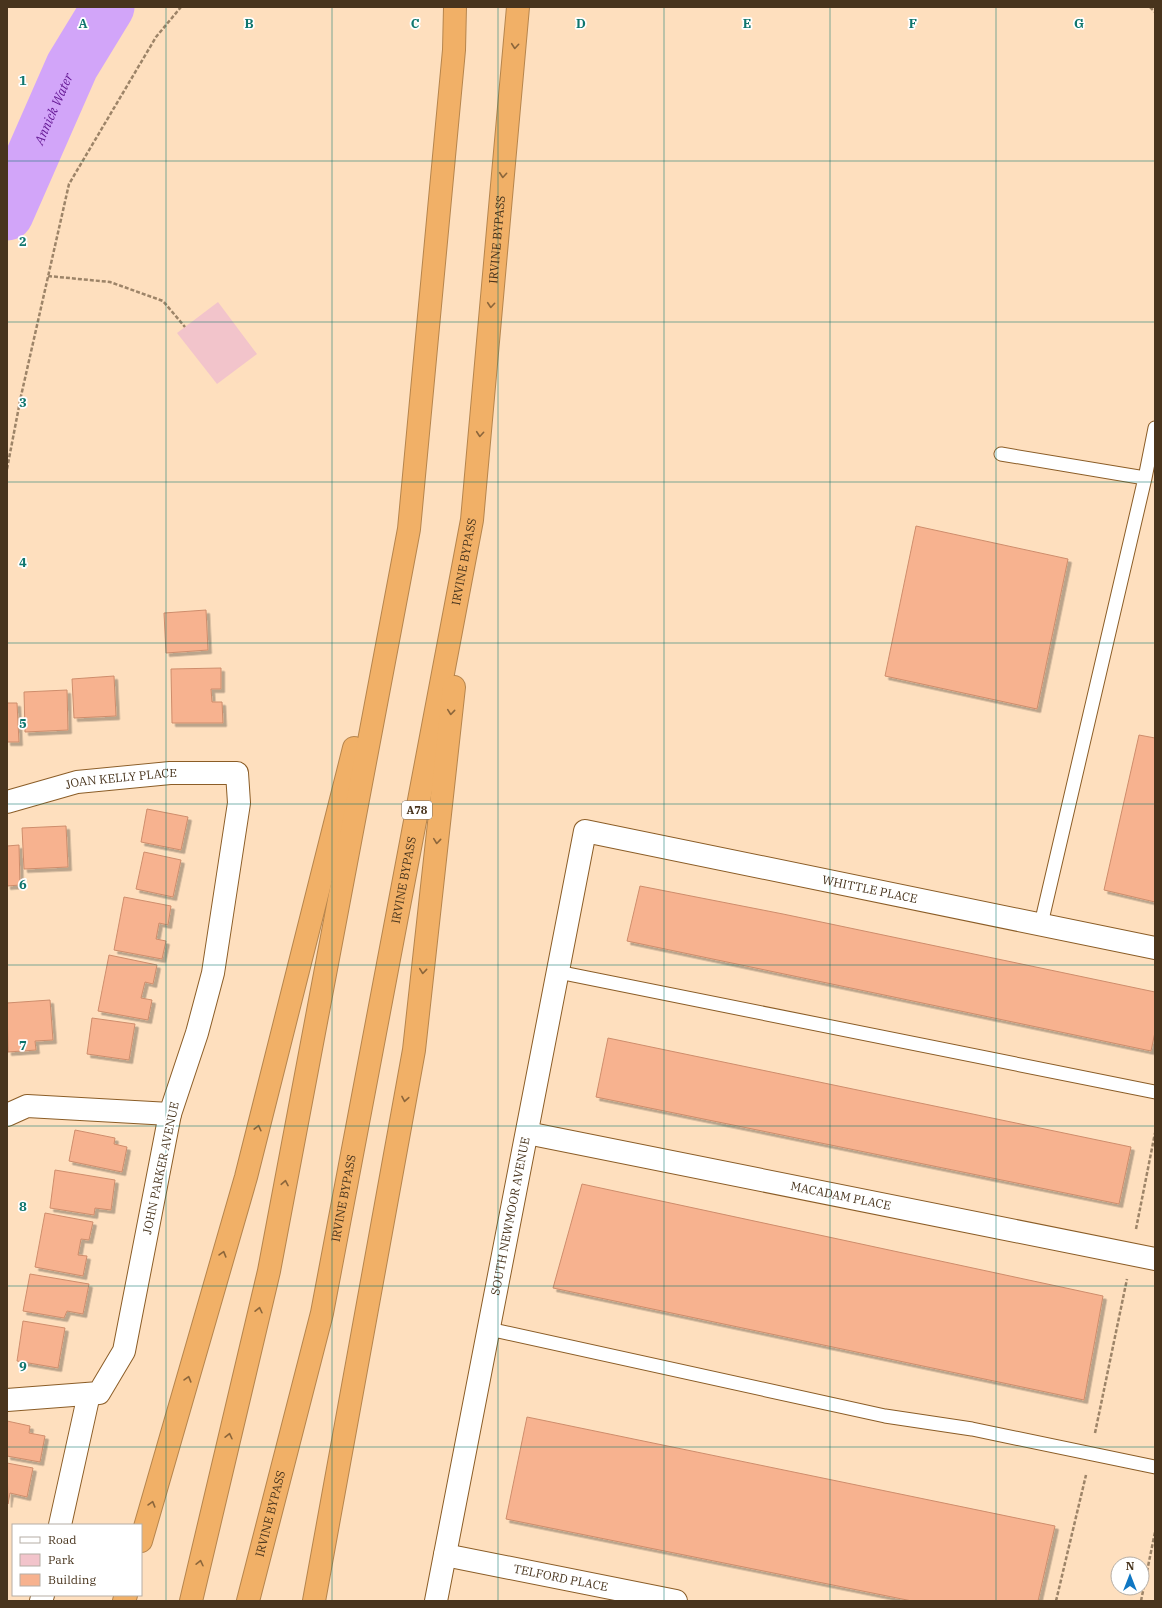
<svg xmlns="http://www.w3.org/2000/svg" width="1162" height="1608" viewBox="0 0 1162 1608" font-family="'IBM Plex Serif',serif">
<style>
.green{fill:#f2c4cb}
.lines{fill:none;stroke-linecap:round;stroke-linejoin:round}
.river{stroke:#d2a5f9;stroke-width:53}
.building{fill:#f7b28f;stroke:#ce8d6c;filter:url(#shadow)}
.lane-casing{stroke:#8b5d27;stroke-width:15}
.street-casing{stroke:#8b5d27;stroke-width:24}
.highway-casing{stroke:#b6854d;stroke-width:24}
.path{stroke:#9d8468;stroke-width:2.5;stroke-dasharray:4 2;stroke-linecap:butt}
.lane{stroke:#fff;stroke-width:13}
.street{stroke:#fff;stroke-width:22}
.highway{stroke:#f1b067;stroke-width:22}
.oneway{stroke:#8c663b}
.grid{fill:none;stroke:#0f766e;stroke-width:1;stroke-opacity:0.55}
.labels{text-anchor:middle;stroke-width:3.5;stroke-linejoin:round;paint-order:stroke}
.shield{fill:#fff;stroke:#7f7161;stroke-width:1}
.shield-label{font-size:11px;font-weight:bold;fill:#48341d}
.street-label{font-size:12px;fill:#48341d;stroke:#fff}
.water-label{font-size:13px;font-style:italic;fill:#671b96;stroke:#fff}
.grid-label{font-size:13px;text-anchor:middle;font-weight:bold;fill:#0f766e;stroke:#fff;stroke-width:3.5;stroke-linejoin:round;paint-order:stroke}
</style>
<defs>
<filter id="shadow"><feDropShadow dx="3.5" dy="3.5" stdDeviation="0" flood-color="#0004"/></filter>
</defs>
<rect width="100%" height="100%" fill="#fedfbe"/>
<path class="green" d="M218 302 257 354 217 384 177 333Z"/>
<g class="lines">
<path class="river" id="s1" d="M7 214 72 66 108 7"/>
</g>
<path class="building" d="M916 526 1068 559 1037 709 885 676Z
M206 610 208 650 166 653 164 613Z
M221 668V689H211L212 702H222L223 723H172L171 669Z
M114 676 116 716 74 718 72 679Z
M67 690 68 730 25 732 24 692Z
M7 703H17L19 742H7Z
M1139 735 1155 738V902L1104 890Z
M147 809 188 817 181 850 141 842Z
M66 826 68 867 24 869 22 828Z
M19 845 20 885 7 886V846Z
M144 852 181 860 173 897 136 889Z
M640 886 783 914 1155 992V1032L1151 1051 627 941Z
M124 897 171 906 168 925 159 923 156 939 166 941 162 959 114 950Z
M109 955 157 965 153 984 145 982 141 998 152 1000 148 1020 98 1011Z
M50 1000 53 1040 35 1041 36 1050 8 1052 7 1003Z
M92 1018 135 1024 129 1060 87 1054Z
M608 1038 1131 1147 1119 1204 596 1097Z
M75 1130 115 1138 114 1144 127 1147 122 1172 69 1161Z
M55 1170 115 1180 111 1210 95 1208 94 1215 50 1208Z
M582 1184 1103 1296 1084 1400 553 1288Z
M45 1213 93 1222 89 1240 81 1239 78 1255 87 1256 83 1276 35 1267Z
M30 1274 89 1284 83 1314 67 1311 64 1318 23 1311Z
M23 1321 65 1328 58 1368 17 1361Z
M527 1417 1055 1526 1038 1601H912L506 1519Z
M7 1421 30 1426 29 1433 45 1436 40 1462 7 1456Z
M7 1463 33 1468 27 1497 10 1493 8 1504Z"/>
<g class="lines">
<g class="lane-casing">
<path id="lane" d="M1001 454 1145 478 1041 924
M1145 478 1155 428
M558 972 1155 1092
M489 1329 885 1416 972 1429 1155 1467"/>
</g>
<g class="street-casing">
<g id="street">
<path id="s2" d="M7 802 77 782 170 773H237L239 803 213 973 197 1033 170 1114 124 1351 99 1393 7 1400"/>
<path d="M7 1115 27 1106 170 1114"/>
<path id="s3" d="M527 1133 1155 1259"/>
<path d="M60 1525 89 1394"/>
<path id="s4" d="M445 1555 676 1601"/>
<path d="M41 1601 43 1595"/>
<path id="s5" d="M436 1601 585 831 1155 948"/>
</g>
</g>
<g class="highway-casing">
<g id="highway">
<path d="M141 1541 246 1177 354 748"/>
<path d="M124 1601 126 1595"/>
<path d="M191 1601 269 1271 409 529 454 50 455 7"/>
<path id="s6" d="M248 1601 322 1313 472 520 518 7"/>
<path d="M314 1601 414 1050 454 687"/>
</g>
</g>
<path class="path" d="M1150 7 1155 12
M48 276 110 282 163 301 185 327
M7 469 21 396 69 184 156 37 181 7
M1136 1229 1155 1133
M1095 1433 1127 1279
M1056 1601 1086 1475
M1141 1601 1155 1532"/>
<use href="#lane" class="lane"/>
<use href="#street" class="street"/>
<use href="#highway" class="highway"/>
</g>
<defs><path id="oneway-chevron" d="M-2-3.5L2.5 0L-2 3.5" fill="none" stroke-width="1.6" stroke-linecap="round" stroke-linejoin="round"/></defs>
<g class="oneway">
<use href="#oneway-chevron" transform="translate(515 46) rotate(95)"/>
<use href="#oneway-chevron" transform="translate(503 175) rotate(95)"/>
<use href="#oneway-chevron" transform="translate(491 305) rotate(95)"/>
<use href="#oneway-chevron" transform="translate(480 434) rotate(95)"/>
<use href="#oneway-chevron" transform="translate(451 712) rotate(96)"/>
<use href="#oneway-chevron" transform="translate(437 841) rotate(96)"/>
<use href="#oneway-chevron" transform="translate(423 971) rotate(96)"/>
<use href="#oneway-chevron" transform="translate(405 1099) rotate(100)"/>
<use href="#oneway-chevron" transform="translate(258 1128) rotate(-76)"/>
<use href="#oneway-chevron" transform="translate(285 1183) rotate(-79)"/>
<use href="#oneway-chevron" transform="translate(223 1254) rotate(-74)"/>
<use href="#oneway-chevron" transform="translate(259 1310) rotate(-77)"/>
<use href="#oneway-chevron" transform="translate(188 1379) rotate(-74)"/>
<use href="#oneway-chevron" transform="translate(229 1436) rotate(-77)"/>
<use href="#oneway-chevron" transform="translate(152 1504) rotate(-74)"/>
<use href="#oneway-chevron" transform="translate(200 1563) rotate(-77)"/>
</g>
<path class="grid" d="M166 7V1601M332 7V1601M498 7V1601M664 7V1601M830 7V1601M996 7V1601M7 161H1155M7 322H1155M7 482H1155M7 643H1155M7 804H1155M7 965H1155M7 1126H1155M7 1286H1155M7 1447H1155"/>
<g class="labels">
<rect class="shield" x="402" y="801" width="30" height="18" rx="3"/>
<g class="shield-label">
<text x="417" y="814">A78</text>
</g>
<g class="street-label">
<text dy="4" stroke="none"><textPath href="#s6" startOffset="1386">IRVINE BYPASS</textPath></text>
<text dy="4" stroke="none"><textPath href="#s6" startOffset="1062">IRVINE BYPASS</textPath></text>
<text dy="4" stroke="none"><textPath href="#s2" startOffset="117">JOAN KELLY PLACE</textPath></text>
<text dy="4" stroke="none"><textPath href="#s6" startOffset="738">IRVINE BYPASS</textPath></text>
<text dy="4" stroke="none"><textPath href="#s5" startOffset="1075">WHITTLE PLACE</textPath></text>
<text transform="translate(161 1168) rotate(-78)" y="4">JOHN PARKER AVENUE</text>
<text dy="4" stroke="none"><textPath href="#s3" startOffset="320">MACADAM PLACE</textPath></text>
<text dy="4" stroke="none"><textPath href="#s6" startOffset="414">IRVINE BYPASS</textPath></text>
<text dy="4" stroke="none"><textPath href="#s5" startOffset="392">SOUTH NEWMOOR AVENUE</textPath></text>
<text dy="4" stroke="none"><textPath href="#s6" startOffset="90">IRVINE BYPASS</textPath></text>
<text dy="4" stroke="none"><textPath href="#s4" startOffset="118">TELFORD PLACE</textPath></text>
</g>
<g class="water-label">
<text dy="5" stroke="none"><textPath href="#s1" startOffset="115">Annick Water</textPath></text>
</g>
</g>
<g class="grid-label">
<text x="83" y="28">A</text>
<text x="249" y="28">B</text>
<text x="415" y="28">C</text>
<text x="581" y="28">D</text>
<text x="747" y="28">E</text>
<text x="913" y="28">F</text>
<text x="1079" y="28">G</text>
<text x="23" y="85">1</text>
<text x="23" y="246">2</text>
<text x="23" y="407">3</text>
<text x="23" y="567">4</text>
<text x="23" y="728">5</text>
<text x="23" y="889">6</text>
<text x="23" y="1050">7</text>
<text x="23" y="1211">8</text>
<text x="23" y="1371">9</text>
</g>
<rect width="1162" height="1608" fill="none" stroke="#48341d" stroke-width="16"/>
<rect x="12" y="1524" width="130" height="72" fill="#ffffff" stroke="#b6aea5"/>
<rect x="20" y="1537" width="20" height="6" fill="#ffffff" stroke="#b6aea5"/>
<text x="48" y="1544" font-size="12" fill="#48341d">Road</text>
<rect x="20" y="1554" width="20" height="12" fill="#f2c4cb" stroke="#b6aea5"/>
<text x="48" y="1564" font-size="12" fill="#48341d">Park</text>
<rect x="20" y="1574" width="20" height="12" fill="#f7b28f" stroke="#b6aea5"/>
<text x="48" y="1584" font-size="12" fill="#48341d">Building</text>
<g transform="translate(1130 1576)"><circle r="19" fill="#ffffff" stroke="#b6aea5"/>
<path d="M0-3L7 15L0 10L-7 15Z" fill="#1077c3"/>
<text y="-6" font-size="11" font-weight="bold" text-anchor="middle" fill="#48341d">N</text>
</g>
</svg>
